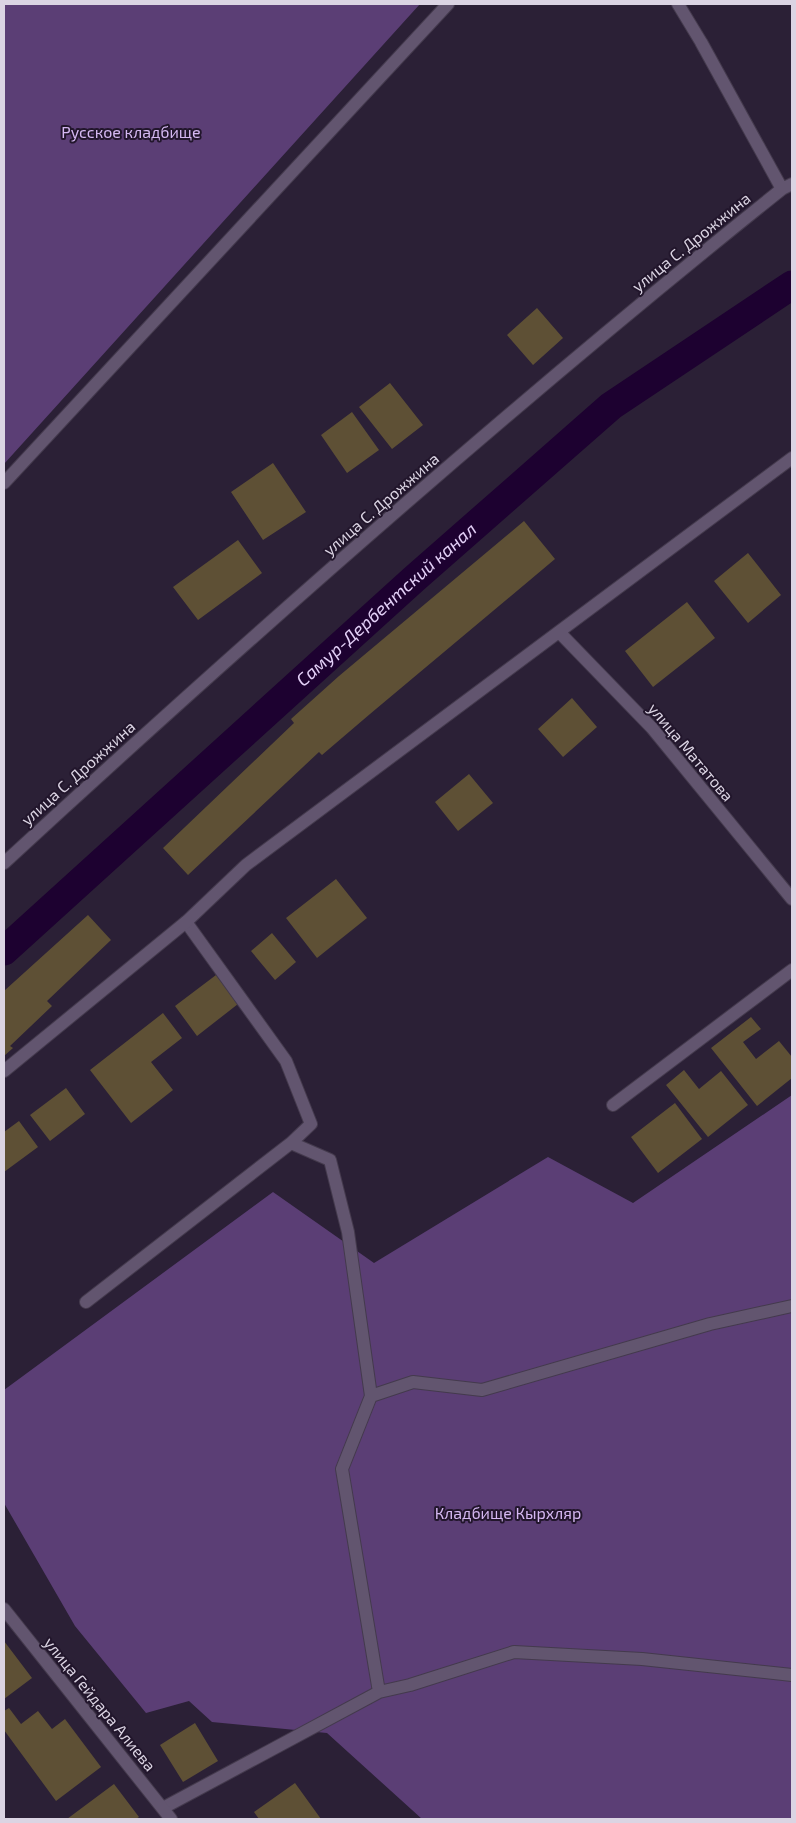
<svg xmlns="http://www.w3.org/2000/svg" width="796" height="1823" viewBox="0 0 796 1823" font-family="'Exo 2',sans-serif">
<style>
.green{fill:#5b3e75}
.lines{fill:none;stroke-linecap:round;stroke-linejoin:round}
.canal{stroke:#1d0130;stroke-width:29}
.building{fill:#5e5035}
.service-casing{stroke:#443a4d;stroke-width:14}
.minor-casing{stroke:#443a4d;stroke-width:14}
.service{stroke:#62556f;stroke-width:12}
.minor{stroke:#62556f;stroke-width:12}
.labels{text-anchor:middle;stroke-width:4;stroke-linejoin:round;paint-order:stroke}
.park-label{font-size:16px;fill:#d5b8f2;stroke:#22162c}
.street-label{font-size:16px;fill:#dbd4e3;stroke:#22162c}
.water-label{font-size:18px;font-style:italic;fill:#e3d0f7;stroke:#22162c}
</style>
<rect width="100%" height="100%" fill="#2b2036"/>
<path class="green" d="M4 4H420L4 464Z
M792 1095V1819H422L327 1733 212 1722 189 1701 146 1713 75 1626 4 1503V1390L273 1192 374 1263 548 1157 633 1203Z"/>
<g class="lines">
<path class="canal" id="s1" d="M4 951 414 579 611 406 792 285"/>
</g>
<path class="building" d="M537 308 563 338 533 365 507 335Z
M390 383 423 425 392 449 359 407Z
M352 412 379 450 347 473 321 435Z
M273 463 306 512 263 540 231 492Z
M524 521 555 559 370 714 322 755 319 752 188 875 163 848 294 723 291 719 339 676Z
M238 540 262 573 198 620 173 587Z
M748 553 781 595 748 623 714 581Z
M687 602 715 638 653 687 625 651Z
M572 698 597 727 563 757 538 729Z
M469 774 493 803 458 831 435 802Z
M336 879 367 918 317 958 286 918Z
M88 915 111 940 47 1001 52 1006 10 1046 13 1048 4 1056V991Z
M272 933 296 962 275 980 251 951Z
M216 975 238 1004 197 1036 175 1006Z
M163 1013 182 1038 151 1062 173 1090 131 1123 90 1070Z
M751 1017 761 1029 743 1042 756 1059 779 1041 792 1057V1078L757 1106 711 1048Z
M684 1070 699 1089 721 1071 748 1105 708 1137 666 1085Z
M66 1088 85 1114 50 1141 30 1115Z
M675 1103 702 1139 658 1173 631 1137Z
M19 1121 38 1147 4 1172V1132Z
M4 1641 32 1678 4 1699Z
M9 1708 21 1724 38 1711 52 1729 65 1719 101 1767 56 1801 4 1730V1711Z
M195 1723 218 1761 183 1782 160 1745Z
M295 1783 321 1819H259L254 1812Z
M114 1784 139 1817 136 1819H67Z"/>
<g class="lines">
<g class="service-casing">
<path id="service" d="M86 1302 291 1143
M371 1396 413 1382 482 1390 710 1324 792 1306
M379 1692 410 1685 514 1652 642 1659 792 1675
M163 1808 379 1692 342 1469 371 1396 348 1232 330 1160 291 1143 311 1124 286 1061 186 922"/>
</g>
<g class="minor-casing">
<path id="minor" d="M678 4 701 42 782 189
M4 483 448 4
M559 632 652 728 792 899
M4 863C256 631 514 403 782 189L792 184
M4 1071 186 922 246 865 792 458
M613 1105 792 970
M4 1609 171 1819"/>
</g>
<use href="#service" class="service"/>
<use href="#minor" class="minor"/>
</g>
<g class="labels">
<g class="park-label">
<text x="131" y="138">Русское кладбище</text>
<text x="508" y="1519">Кладбище Кырхляр</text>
</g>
<g class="street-label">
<text transform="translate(691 242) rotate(-39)" y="6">улица С. Дрожжина</text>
<text transform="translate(381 504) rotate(-41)" y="6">улица С. Дрожжина</text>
<text transform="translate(691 752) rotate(50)" y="6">улица Мататова</text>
<text transform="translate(78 773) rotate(-42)" y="6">улица С. Дрожжина</text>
<text transform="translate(100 1704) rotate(51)" y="6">улица Гейдара Алиева</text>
</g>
<g class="water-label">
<text dy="6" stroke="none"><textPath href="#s1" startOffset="516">Самур-Дербентский канал</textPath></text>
</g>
</g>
<rect width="796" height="1823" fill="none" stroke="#dbd4e3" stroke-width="10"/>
</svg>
